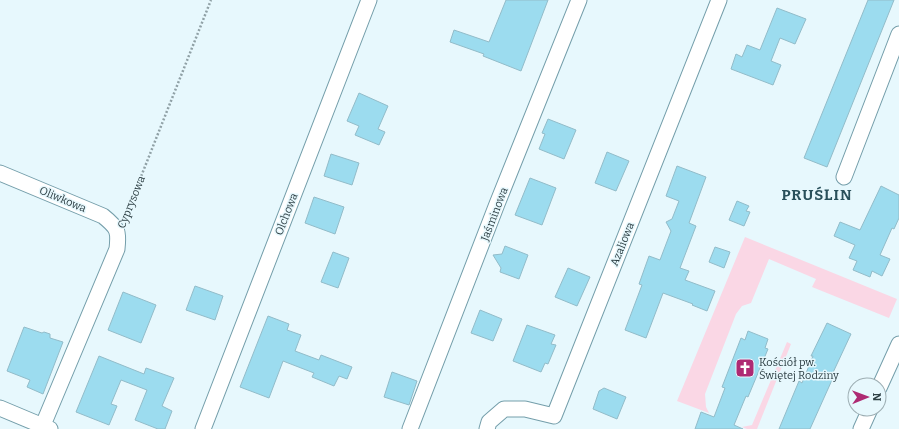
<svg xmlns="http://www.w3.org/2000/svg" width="899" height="429" viewBox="0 0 899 429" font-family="Bitter,serif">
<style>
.green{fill:#fad7e5}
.building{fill:#9cdcef;stroke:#92bcc9}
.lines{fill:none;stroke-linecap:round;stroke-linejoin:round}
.minor-casing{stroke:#749eaa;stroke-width:17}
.path{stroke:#90a1a6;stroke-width:2.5;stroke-dasharray:2 2;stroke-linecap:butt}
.minor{stroke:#fff;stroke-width:15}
.labels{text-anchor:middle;stroke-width:3;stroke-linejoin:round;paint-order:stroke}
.street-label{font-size:11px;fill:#2d3f44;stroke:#e7f8fd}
.poi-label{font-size:11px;fill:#2d3f44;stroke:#e7f8fd;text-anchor:start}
.district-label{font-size:15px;font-weight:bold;letter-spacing:1px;fill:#29505b;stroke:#e7f8fd}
</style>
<rect width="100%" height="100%" fill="#e7f8fd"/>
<path class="green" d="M745 237 897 299 889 318 812 287 816 279 769 259 751 303 742 306 736 314 705 394 706 407 709 413 677 401Z
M787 342 791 344 757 429H747L742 427 752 425Z"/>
<path class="building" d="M506 0H548L521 71 483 56 484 54 450 42 454 30 489 42Z
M868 0H894L827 167 804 158Z
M777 8 806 19 795 44 780 38 771 61 781 65 773 85 731 69 736 54 742 57 747 45 760 50Z
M359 93 388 106 378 129 385 132 379 145 355 135 359 126 347 121Z
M548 119 576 130 564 159 539 149 545 134 542 133Z
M607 152 629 161 616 191 595 183Z
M331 154 359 163 352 185 324 176Z
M677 166 706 177 689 223 696 226 680 268 689 271 685 280 715 291 707 311 692 305 693 304 663 293 646 338 625 330 642 285 639 284 649 256 660 260 671 231 666 222 672 219 679 201 666 196Z
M530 178 556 188 542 225 515 215Z
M881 186 899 195V218L894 229 892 228 880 255 890 259 882 276 872 271 870 277 853 270 857 261 849 258 855 245 834 236 840 222 860 230Z
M314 197 344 207 335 234 305 223Z
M737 201 749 206 746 211 750 212 744 226 729 220Z
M505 246 528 255 519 279 500 272 501 268 493 255 502 254Z
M715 247 730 252 724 268 709 262Z
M333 252 349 258 338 288 321 282Z
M568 268 590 277 577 306 555 297Z
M195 286 223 296 215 320 186 310Z
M123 292 156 305 141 343 108 330Z
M480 310 502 319 493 341 471 333Z
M268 316 289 324 287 330 301 335 295 351 319 360 321 355 352 367 347 379 339 376 334 386 312 377 314 373 283 361 269 398 240 387Z
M827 323 851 334 830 379 832 380 810 429H779L799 381 802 383 813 356H811Z
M527 325 555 335 551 344 556 345 548 364 545 363 541 372 513 361Z
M24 327 42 333 44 332 50 334V338L63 342 43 394 27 387 30 380 7 371Z
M748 331 768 339 765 348 768 349 748 397 746 396 734 425 743 429H695L701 412 714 417 725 388 722 387 741 338 745 340Z
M99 356 144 374 146 368 174 378 162 406 172 411 165 429H158L135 420 147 390 121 380 111 404 117 406 109 425 76 412Z
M392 372 417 381 409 405 384 397Z
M604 388 626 397 617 419 593 409 599 391Z"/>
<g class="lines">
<g class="minor-casing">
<path id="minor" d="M0 173 103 216C118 228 119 231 117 249L43 425
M844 177 899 34
M879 388 899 344
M0 408 50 429
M203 429 369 0
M410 429 497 204 579 0
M487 429 489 422 504 409H525L554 416 719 0
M861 429 870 409"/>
</g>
<path class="path" d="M125 217 211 0"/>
<use href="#minor" class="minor"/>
</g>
<defs>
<g id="church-square" transform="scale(1)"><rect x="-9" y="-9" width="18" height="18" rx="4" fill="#ae2a73" stroke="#e7f8fd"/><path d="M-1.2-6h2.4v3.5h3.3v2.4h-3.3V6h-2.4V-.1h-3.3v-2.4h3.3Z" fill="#fff"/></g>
</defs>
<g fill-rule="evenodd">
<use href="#church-square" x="745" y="368"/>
</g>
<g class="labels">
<g class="street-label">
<text transform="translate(63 199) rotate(23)" y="4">Oliwkowa</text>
<text transform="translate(131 202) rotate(-68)" y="4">Cyprysowa</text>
<text transform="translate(286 214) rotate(-69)" y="4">Olchowa</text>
<text transform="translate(494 214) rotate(-69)" y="4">Jaśminowa</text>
<text transform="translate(622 244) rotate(-68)" y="4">Azaliowa</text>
</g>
<g class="poi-label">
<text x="759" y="366">Kościół pw.<tspan x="759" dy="13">Świętej Rodziny</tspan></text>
</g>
<g class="district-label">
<text x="817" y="200">PRUŚLIN</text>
</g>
</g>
<g transform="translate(867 397) rotate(89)"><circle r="19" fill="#e7f8fd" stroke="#9daeb3"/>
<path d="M0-3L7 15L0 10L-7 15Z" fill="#ae2a73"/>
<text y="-6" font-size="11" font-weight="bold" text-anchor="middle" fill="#2d3f44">N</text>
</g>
</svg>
